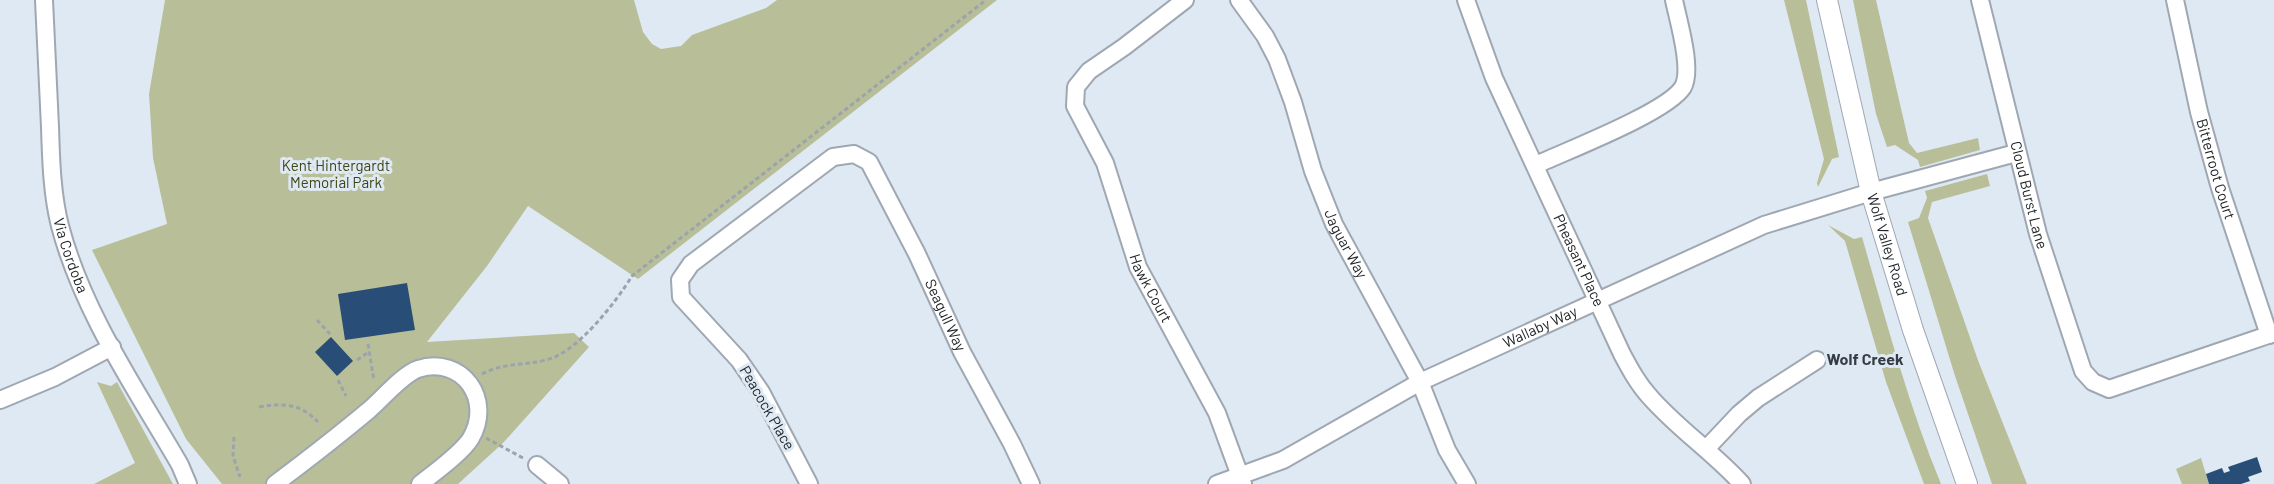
<svg xmlns="http://www.w3.org/2000/svg" width="2274" height="484" viewBox="0 0 2274 484" font-family="Barlow,sans-serif">
<style>
.green{fill:#b8bf98}
.building{fill:#284e77}
.lines{fill:none;stroke-linecap:round;stroke-linejoin:round}
.minor-casing{stroke:#9fa8b2;stroke-width:20}
.major-casing{stroke:#9fa8b2;stroke-width:22}
.path{stroke:#9ba3ab;stroke-width:3;stroke-dasharray:4.5 3;stroke-linecap:butt}
.minor{stroke:#fff;stroke-width:16}
.major{stroke:#fff;stroke-width:20}
.labels{text-anchor:middle;stroke-width:6;stroke-linejoin:round;paint-order:stroke}
.park-label{font-size:15px;fill:#3e4416;stroke:#dfe9f3}
.street-label{font-size:15px;fill:#212528;stroke:#dfe9f3}
.neighbourhood-label{font-size:16px;font-weight:bold;fill:#353c45;stroke:#dfe9f3}
</style>
<rect width="100%" height="100%" fill="#dfe9f3"/>
<path class="green" d="M165 0H634L643 32 652 44 661 49 681 46 692 35 766 8 777 0H997L638 279 528 206 487 266 427 342 574 333 589 347 503 443 458 484H222L186 439 92 250 167 224 153 158 149 94Z
M1784 0H1806L1839 157 1832 159 1818 187 1817 183 1824 159Z
M1853 0H1876L1909 143 1917 153 1978 138 1980 150 1920 167 1918 160 1895 145 1887 147 1876 114Z
M1987 174 1990 186 1932 202 1928 218 1979 363 2027 484H1992L1955 376 1908 222 1919 218 1927 198 1925 191Z
M1828 225 1854 239 1862 237C1886 320 1908 404 1941 484H1924L1886 382 1845 241Z
M97 382 111 386 117 382 173 484H94L135 463Z
M2201 458 2209 484H2182L2176 469Z"/>
<path class="building" d="M407 283 415 330 345 340 338 294Z
M331 337 353 361 337 376 315 352Z
M2257 457 2262 472 2248 477 2250 481 2241 484H2209L2206 474 2222 468 2224 473 2230 471 2228 467Z"/>
<g class="lines">
<g class="minor-casing">
<g id="minor">
<path id="s1" d="M44 0C46 42 48 85 50 127 51 160 52 195 60 226 83 313 136 389 180 465L188 484"/>
<path id="s2" d="M1185 0 1124 47 1089 71 1076 87 1075 106 1105 163 1138 267 1217 413 1243 484"/>
<path id="s3" d="M1239 0 1265 36 1277 59 1293 102 1313 171 1334 224 1420 382 1447 450 1467 484"/>
<path id="s4" d="M1466 0 1494 78 1622 354C1630 369 1638 384 1650 397 1678 429 1714 453 1742 484"/>
<path id="s5" d="M1980 0 2038 234 2083 371 2093 382 2109 389 2274 333"/>
<path id="s6" d="M2175 0 2199 112 2220 188 2269 335"/>
<path d="M1536 165C1566 151 1668 112 1683 87 1693 69 1678 20 1674 0"/>
<path d="M0 400 55 377 112 347"/>
<path d="M1706 449 1739 414 1758 398 1817 360"/>
<path d="M537 465 560 484"/>
<path d="M275 484C307 460 338 436 369 410 382 399 403 374 418 369 463 355 493 400 471 438 463 452 434 473 420 484"/>
<path id="s7" d="M809 484 761 392 739 360 681 297 680 280 691 264 833 157 854 154 869 162 917 254 962 352 1012 444 1031 484"/>
<path id="s8" d="M1217 484 1283 460 1420 382 1764 225 1871 192 2016 153"/>
</g>
</g>
<g class="major-casing">
<g id="major">
<path id="s9" d="M1827 0 1871 192 1913 330 1967 484"/>
</g>
</g>
<path class="path" d="M317 320 330 334
M368 344 374 381
M357 360 369 352
M482 374C505 362 523 366 546 360 577 353 616 302 632 276L986 0
M338 380 346 396
M259 407C283 403 300 403 318 422
M234 437 233 456 240 477
M486 438 523 458"/>
<use href="#minor" class="minor"/>
<use href="#major" class="major"/>
</g>
<g class="labels">
<g class="park-label">
<text x="336" y="171">Kent Hintergardt<tspan x="336" dy="17">Memorial Park</tspan></text>
</g>
<g class="street-label">
<text dy="5" stroke="none"><textPath href="#s6" startOffset="174">Bitterroot Court</textPath></text>
<text dy="5" stroke="none"><textPath href="#s5" startOffset="201">Cloud Burst Lane</textPath></text>
<text dy="5" stroke="none"><textPath href="#s3" startOffset="268">Jaguar Way</textPath></text>
<text dy="5" stroke="none"><textPath href="#s9" startOffset="252">Wolf Valley Road</textPath></text>
<text dy="5" stroke="none"><textPath href="#s1" startOffset="258">Via Cordoba</textPath></text>
<text dy="5" stroke="none"><textPath href="#s4" startOffset="284">Pheasant Place</textPath></text>
<text dy="5" stroke="none"><textPath href="#s2" startOffset="357">Hawk Court</textPath></text>
<text dy="5" stroke="none"><textPath href="#s7" startOffset="652">Seagull Way</textPath></text>
<text dy="5" stroke="none"><textPath href="#s8" startOffset="360">Wallaby Way</textPath></text>
<text transform="translate(767 408) rotate(60)" y="5">Peacock Place</text>
</g>
<g class="neighbourhood-label">
<text x="1865" y="365">Wolf Creek</text>
</g>
</g>
</svg>
